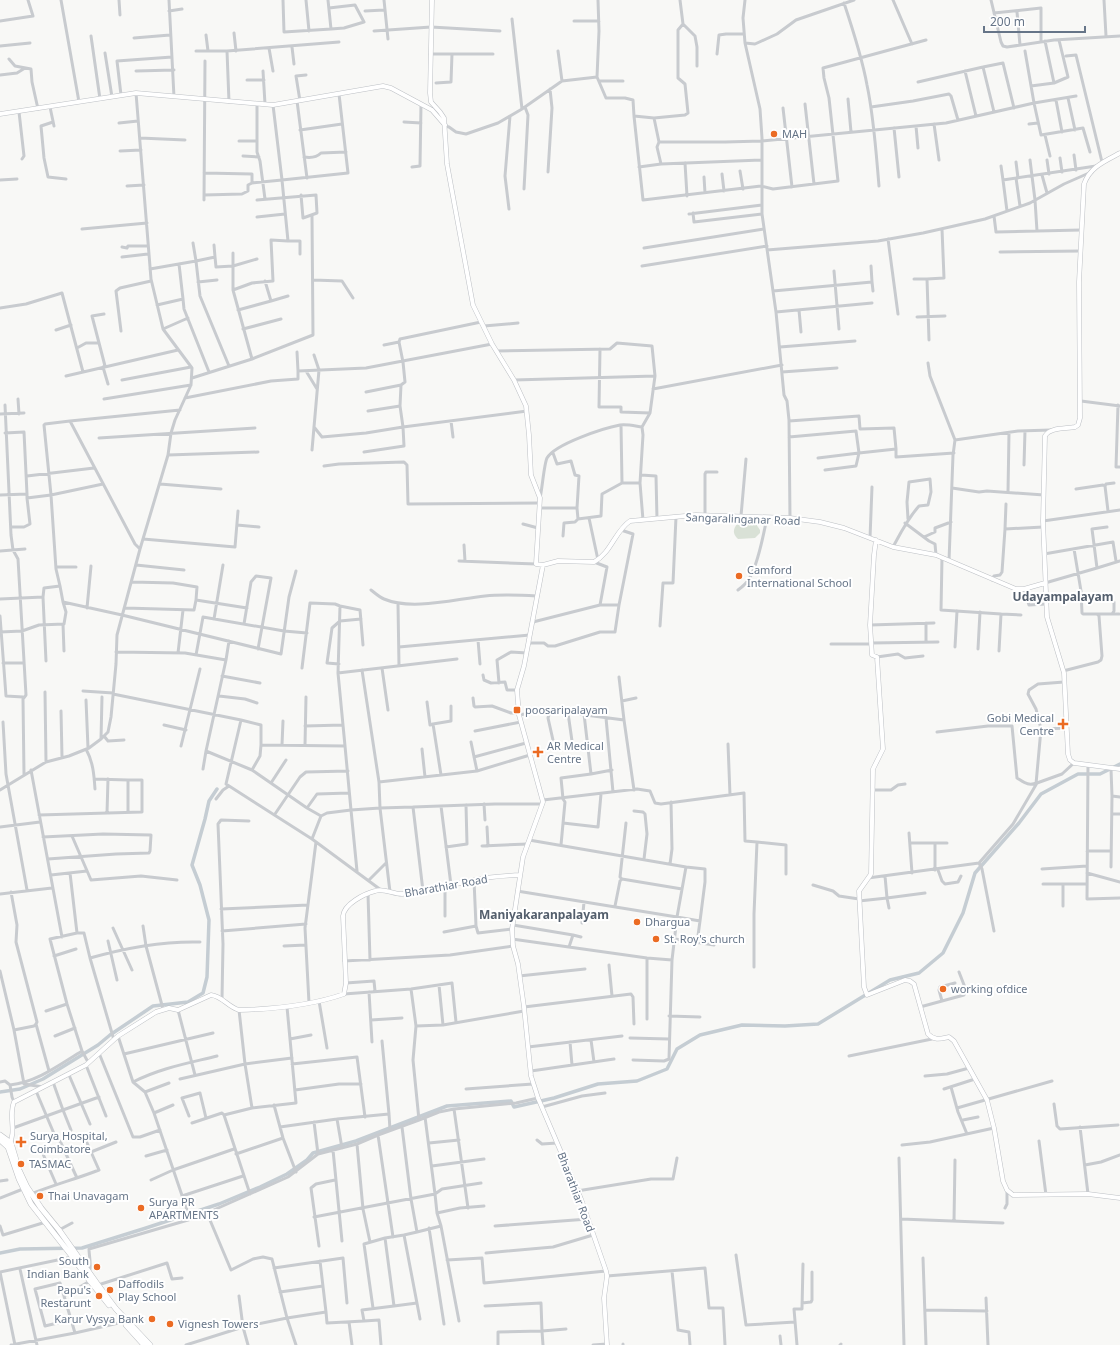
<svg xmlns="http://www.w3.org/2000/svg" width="1120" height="1345" viewBox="0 0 1120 1345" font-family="'Noto Sans',sans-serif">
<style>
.green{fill:#d9e1d6}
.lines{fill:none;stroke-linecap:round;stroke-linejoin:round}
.canal{stroke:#c5cdd3;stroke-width:3.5}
.secondary-casing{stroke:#bdc0c5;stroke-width:5}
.highway-casing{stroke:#babdc1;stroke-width:6}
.street{stroke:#c8cbcf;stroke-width:3}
.secondary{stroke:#fff;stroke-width:4}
.highway{stroke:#fff;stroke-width:5}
.poi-dot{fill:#eb6b23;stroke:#fff;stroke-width:1.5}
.labels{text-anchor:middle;stroke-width:4;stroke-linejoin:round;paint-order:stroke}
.poi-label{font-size:11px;fill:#667588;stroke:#fff;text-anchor:start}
.street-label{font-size:11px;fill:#667588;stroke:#fff}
.neighbourhood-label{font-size:12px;font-weight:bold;fill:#545f6d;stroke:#fff}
</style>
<rect width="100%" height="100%" fill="#f8f8f6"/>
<path class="green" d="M738 523 756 524 760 530V533L755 538 738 539C732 534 733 528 738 523Z"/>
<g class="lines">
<path class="canal" d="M0 1092 20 1089 43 1079 98 1045 110 1035 153 1006 188 1002 203 993 207 977 209 920 200 885 192 865 205 819 209 801 217 789
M0 1253 20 1249 82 1248 146 1228 219 1204 260 1187 287 1174 307 1160 313 1153 356 1141 447 1106 511 1101 514 1107 554 1098 598 1084 637 1081 667 1069 677 1049 700 1035 742 1025 785 1026 818 1024 890 980 919 973 943 953 963 913 975 873 1019 823 1041 794 1078 774H1100L1120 764"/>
<g class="secondary-casing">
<path id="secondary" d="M432 0 430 93 431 102 440 112 444 118 447 164 473 305 492 344 514 380 526 406 529 435 531 475 540 498 536 564 543 565 558 561 594 562C611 553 615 531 630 521L696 515 790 518 820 522 844 528 893 547 936 555 1016 589H1024L1045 583
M0 114 136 93 273 105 383 86 391 88 432 110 445 125
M1120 153C1105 161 1090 167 1084 184L1079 282 1080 418 1078 425 1075 427C1066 429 1050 427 1045 436L1043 521 1047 617 1064 673 1068 754 1070 760 1074 763 1120 769
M876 540 874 555 870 625 872 655 877 657 883 749 873 769 871 874 859 891 864 987 867 995 905 980 910 981 914 984 928 1034C935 1041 940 1039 949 1037L954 1041 987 1100 994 1128 1003 1181 1007 1190 1013 1195 1088 1194 1120 1198
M543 565 524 666 517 690 519 715 543 802 523 857 512 929 513 946 518 964 524 1007 531 1076 538 1098 581 1199 606 1271 607 1276 604 1298 607 1345
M9 1145C17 1131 8 1116 14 1102L86 1065 118 1036 156 1012 169 1008 178 1010 211 995C222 996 228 1007 239 1010 274 1009 310 1006 344 994L346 983 343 916C344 904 364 894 375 891 384 888 393 894 402 894 428 892 454 884 480 879 493 876 506 876 519 875"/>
</g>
<g class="highway-casing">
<path id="highway" d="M0 1135 11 1143 19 1170 27 1187 41 1208 59 1230 98 1285 116 1309 150 1345
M0 1140 8 1147 19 1179 31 1204 71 1255 90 1281 109 1305
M126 1325 144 1345"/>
</g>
<path class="street" d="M61 0 79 102
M119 0 120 15
M169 0 174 97
M283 0 284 32 331 29 328 0
M306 0 309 31
M384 0 388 39
M680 0 683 24 695 36 697 47V66
M745 0 743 18 745 43
M893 0 912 44
M991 0 1001 42 1003 46 1007 47 1054 40 1120 36
M1104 0 1106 36
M844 3C853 30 862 57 867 85 874 118 876 152 879 186
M329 8 355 5 364 22 344 28 331 29
M169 11 182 9
M365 11 384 10
M1017 12 1020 45
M994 13 1041 8V42
M512 19 522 109
M0 21 33 16 28 0
M574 21H599
M374 31 431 27 500 31
M234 33 236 51
M206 35 208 51
M91 36 100 99
M134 38 170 35
M1045 41 1054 83
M0 46 30 43
M292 47 294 64
M269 48 273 71
M196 51H227L229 102
M227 51 339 42
M558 51 562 81
M1025 51 1034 103 1041 135 1083 128 1090 152
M105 53 112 97
M430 54H493
M717 54 719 35 726 34H744
M1066 56 1076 55 1102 162
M9 59 15 66 31 69 32 82 38 109
M983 67 994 112
M136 71 174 70
M263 71 265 104
M965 71 976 116
M0 75 17 73 25 68
M597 77 606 98H625L633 100 634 116 654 118 659 142H725L762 141 946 123 1034 103 1076 96
M247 80H264
M599 81H623
M918 82 983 67 1003 63 1014 108
M436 83 451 82 452 54
M1031 86 1054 83 1068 77 1059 40
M121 95 117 61 172 57
M1068 98 1075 130
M848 99 851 132
M1056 100 1062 132
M297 101 307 178
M300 101 296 76 306 75
M257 104V152L260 161 265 199
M805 104 814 184
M273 105 282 180 348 173 339 94
M50 107 54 126
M871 107 913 101 949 94 951 96 958 120
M783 108 792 187
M19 112 24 156 22 159
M634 116 643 200 761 186 773 189 838 181 829 98 824 78 823 68 926 40
M654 118 685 115 688 113 685 84 678 78V30L683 24
M53 122 41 126 44 158 48 177 66 179
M404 122 421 123
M119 123 138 121
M934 124 939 160
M1029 124 1038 123
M445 126 449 127 456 132 466 134 498 123 522 109 562 81 597 77 599 31 598 0
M916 126 918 148
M894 128 899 177
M300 130 342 124
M1045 135 1050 156
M140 138 185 140
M239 141H257
M120 151 141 150
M1074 155 1076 170
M243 156 259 157
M304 157C310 158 316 158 321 153L346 152
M1060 158 1062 172
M1047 160 1049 174
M1016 162 1018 178
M685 163 687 196
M661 164 761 160
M1001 166 1003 180
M412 167 420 166 421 104
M639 167 661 164 657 147 659 142
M740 171 743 189
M548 172 552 108 550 89
M204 173 252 174V183L282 180 288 241 271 240 273 281 252 283 233 290 252 359
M722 174 724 191
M1042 175 1047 193
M704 177 705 193
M1016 178 1020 206
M0 180 17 179
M127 186 144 185
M524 189 528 115 525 107
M204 195 242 194 248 191V185L252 183
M204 200 205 61
M257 200 316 195 317 213 303 218 301 195
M509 209 505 176 510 116
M1007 211 1003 180 1096 166
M693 213 694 222 762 214
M689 214 762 205
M994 216 996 232 1037 231 1035 200 1030 160
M257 217 285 214
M82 229 147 223
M1037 231 1081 230
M888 239 898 314
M288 241H300V254
M214 245 215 257
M122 247 127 248 128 246H147
M644 248 764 229
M767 250 878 241 923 233 985 219 1030 203 1064 184 1089 173
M1000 252 1081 251
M122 257 148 254
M179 264 183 299
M642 266 767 246
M150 269 196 261 193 243
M834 271 839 329
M914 279H927
M313 280 342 281 353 298
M198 282 217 280
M872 282 873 291
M233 290V253
M773 291 872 282 871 266
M271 301 288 296
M157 305 183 299 184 309 209 372
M0 308 26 304 62 293 83 372
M238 310 271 301 265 281
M799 310 801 332
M776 312 872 303
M104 314 92 316 105 366
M917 317 945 316
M484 326 518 323
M163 329 188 318
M243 329 281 319
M56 330 71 325
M121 331 116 291 120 288 151 281
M929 340 927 279 944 278 942 229
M384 345 399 342 400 339 481 322
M780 347 855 341
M77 348 86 343H99
M600 349 599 407H621V412L650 413
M497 351 610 349 617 343 652 346 655 376 650 413 642 427
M297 352 298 371
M928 363 930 376 955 440 953 455 949 561
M229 366 200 296 196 261 215 257 216 267 233 266 257 259
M103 367 108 384
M306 371 317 389
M782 372 837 368
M66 376 178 350
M192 378 252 359 313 335 312 216
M122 380 191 367
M514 380 655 376
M653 389 782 365
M366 392 401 385 405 382 403 362 399 342
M185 398 271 381 298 379V371L366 368 492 344
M18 399 19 414
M104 399 191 385
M1081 401 1120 406
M5 405 11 535 13 550 18 559 26 695 23 699 24 774
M1118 405 1116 467H1120
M400 406 401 385
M368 411 400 406 403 427 527 411
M0 414 24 413
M70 421 180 410
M451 421 453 437
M789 421 859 416 860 429 894 428 896 449
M314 427 322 437 366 433 403 427 404 446 364 452
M5 433 24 432 27 494
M789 437 856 431 859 453 896 449V457L954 453
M99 438 255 428
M955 440 1018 431 1051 430
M312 450 319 370 314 355
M553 453 557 464 571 461 575 475 579 476 577 508 578 519 601 516 602 494 622 483 621 425
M168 455 258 452
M818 458 859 453 856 466 825 470
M1024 465 1025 431
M324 466 339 464 404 462 407 465 408 504 540 503
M641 475 656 476 657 519
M27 476 94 468
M622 483H640
M160 484 221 489
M1105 486 1108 511
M952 488 979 492 987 491 1044 495
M1076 489 1103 485 1105 486 1106 484 1114 483
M1008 492 1009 433
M0 495 27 494V498L51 495 44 425 45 424 70 421 135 544 140 549
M540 498C542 491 544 464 547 458 555 444 604 428 620 425 627 424 635 426 642 427L643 435 640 483 643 520
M540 508H577
M705 516V474L706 472H717
M741 516 746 459
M589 518 598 560
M790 518 789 420 787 401 784 395 776 312 762 214V138L760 109 745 43 755 44 777 34 796 20 854 0
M1043 521 1120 510
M905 523 929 541 935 544 936 555
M523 524 538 528
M237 525 259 527
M11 527H24L30 524 27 498
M1005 529 1006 504
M563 536 564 523 575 522 578 519
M924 537 935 532V528L951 522
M870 538 872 487
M143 539 235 547 238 511
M464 545 465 561
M893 547C901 532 908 518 919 506L928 505 931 492 930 479 909 482 907 502 908 519
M0 551 25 549
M1044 554 1113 542 1116 561
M942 558 941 610 1001 614 999 651
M459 561 536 564
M594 562 607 567 600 605
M136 565 184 570
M56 567H76
M1097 568 1120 561
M992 580 994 576 1000 575 1002 572 1005 529 1043 527
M132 582 173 583 197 587 196 600
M1045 583 1097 568 1092 529 1107 527
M60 586 56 569 51 495 103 484
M1024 589 1029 605 1046 604
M371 590C375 593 379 597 384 599 412 611 455 599 485 596 502 594 520 595 537 596
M738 590C742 587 747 583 749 579 758 565 764 533 767 517
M43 597 46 661
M0 599 43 597 44 588 60 586 63 602
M398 604 399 666
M87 608 91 566
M125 608 194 610 196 600 247 608
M1001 614 1021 615
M1097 614H1119
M1112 614 1114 611V602
M0 616 6 696 23 697
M214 619 223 565
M533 622 600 605H619
M63 624 64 651
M244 624 251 582 256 576 271 578 258 649
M870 625 934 623
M660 626 663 583H673L676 517
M0 632 22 631 39 625 64 624 66 612 63 602 122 615 281 654 289 597 296 571
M478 640 480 664
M926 642V623
M529 643H544L548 646H555L600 632H615L619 605 633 534 621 530
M871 643 938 642
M831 644H871
M399 647 530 635
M955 647 957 611
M978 649 980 612
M116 652 185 653 226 660 229 641
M178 653 183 610
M196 655 203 617 284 631 307 633
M877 657 898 654 905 658 923 656
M226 660 206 751 252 770 307 808 321 816 312 839
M3 663H24
M339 664 327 663 332 628 340 621 361 619
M302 668 310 603 335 604 340 606 360 610 363 645
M382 668 388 710
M362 670 379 782 477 771 530 755
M1063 671 1098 662 1101 660 1102 656 1099 616 1097 614H1083L1082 613 1081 591 1074 549
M338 673 457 659
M483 675 484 680 491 683 505 682 507 690H517
M222 676 260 683
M619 677 624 720
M499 683 497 660 511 652 527 653
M83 691 113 693
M45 692 46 762
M113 694 241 720 226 784 312 839 381 890
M219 696 245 699 257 703
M473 698 474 706 475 707 492 706 511 713H518
M86 700 88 748
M622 701 636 698
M427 702 430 725 433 724 441 775
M61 711 62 757
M550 711 548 718 555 749
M568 713 572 741
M519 715 547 710 624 720 634 790
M606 718 613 792
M241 720 261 725V745
M3 722 6 774 27 890
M433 724 451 721V706
M164 725 186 730
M305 726 343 725
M1041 729 1036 709 1028 694 1029 690 1038 684 1064 682
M475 731 521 722
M937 732 988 726H1012L1017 778C1025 783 1028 786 1037 783
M104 736 108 741 124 740
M101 739 102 697
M471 742 477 771
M728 744 730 795
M282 745 283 721
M305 745 306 697
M181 746 200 669
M86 749C93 762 94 774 95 789
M422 749 425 777
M474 757 526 743
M1088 764 1087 899 1120 898
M203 769 206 751
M31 770 62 937
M252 770 260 756 261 745 345 746 338 673 340 606
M591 774 612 770
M94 779 128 780
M379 782 380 808 390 892
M271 783 286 760
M1036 784 1041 729 1067 728
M0 790 46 762 69 756 89 748 101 739 108 732 111 717 116 664 117 635 140 549 168 455 171 433 175 420 191 385 192 368 163 329 151 279 136 93
M872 790H891L898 785 905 784
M1112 796 1120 797
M216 799 223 790 229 786
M543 800 637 789 650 791 655 803 661 804 744 793 745 841 757 842 754 914V967
M484 804 485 820
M441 806 451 885
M413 807 495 804H543
M307 808 317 794 349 793
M634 811 643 812 645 814 647 834 644 859
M107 813 108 779
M275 814 300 777 306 772 348 771
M1112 814H1120
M39 815 142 812V780H128V812
M321 816 327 813 351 810 345 746
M563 823 598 827 601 794
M0 827 40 822
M487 827 488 846
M909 833 912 873
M72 836 91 880 141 876 177 880
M43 837 103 834 151 835 150 851 149 853 116 854 48 859
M529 840 686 867
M757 842 786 845V874
M910 843H935V870
M935 843H947
M561 845 565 802 563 799 561 778 591 774 584 714
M482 846 528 844
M446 847 467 844 466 805
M1087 851H1111
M979 863 982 869 994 931
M670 864 672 849 671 802
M1111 867 1112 796 1111 769
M1042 869 1087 866
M938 870 942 881 945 884 958 882 961 876
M357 871 351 810 380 808 413 807 423 891
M70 873 77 933H84L90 958 114 1040
M1087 873 1120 882
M51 875 87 871
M868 878 979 863 1013 824 1037 783 1062 774 1074 763
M622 879 682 889
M369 880 386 863
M1043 884H1087
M813 885 833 891 839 896 859 899
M445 887V916
M517 891 677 917 686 867 705 869V882L700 921 677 917 672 960
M11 892 17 925 16 942 37 1022 36 1024 34 1026 14 1030 24 1084 43 1087
M0 894 52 888
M368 894 370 960
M859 901 887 898 885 876
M615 906 620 881 622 879 620 877 626 823
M1063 906V884
M889 908 887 898 925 893
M221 909 308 905
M582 923 584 902
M513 925 573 935
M143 926 146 946 163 1009
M476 926 478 933 512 929
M113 928 132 970
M222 931 306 924
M444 932 476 926 474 880
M77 933 50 939 67 1004 82 1051 88 1062
M512 939 647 958 672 960 669 1059 664 1061 633 1060
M675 939 714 945
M108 941 117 980
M697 943 700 921
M284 946 306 945
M569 947 573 935 581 937
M54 956 76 949
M90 958C125 948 164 941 200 942
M344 961 450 955 513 946
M609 965 612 996
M0 971 14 1030
M519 976 585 969
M346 983 374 981 375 991
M439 985 443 1025
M411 989 416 1026 413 1060 419 1120
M369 992 372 1042
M344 994 411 989 452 983 456 1022
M222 999 223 944 218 824 221 820 249 821
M319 1001 327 1048
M942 1001 939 990 940 987 955 983
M309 1003 305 928 316 842
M524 1007 631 994 633 997 634 1024
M920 1007 964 995 966 990 959 972
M178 1010 195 1075
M239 1010 245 1064 252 1108 224 1115 250 1194
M46 1011 67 1004
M669 1016 700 1017
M647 1019V958
M371 1020 402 1018
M36 1024 49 1071
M416 1026 443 1025 524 1011
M55 1036 75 1028
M118 1036 133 1082 145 1092 154 1113 190 1219
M630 1038 669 1039
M290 1039 311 1035
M591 1040 594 1062
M382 1041 389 1114
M570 1042 572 1065
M528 1047 622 1036
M99 1053 133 1137H140L160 1130
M124 1054 213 1033
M849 1056 932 1039
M292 1064 357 1057 365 1117
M86 1065 106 1116
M531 1071 614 1059
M69 1075 90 1124
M925 1076 947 1074 969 1068
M180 1079 245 1064 292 1058
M0 1082 5 1081 10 1085 12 1097 14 1102
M53 1082 63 1110 71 1130
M133 1082C160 1068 189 1063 217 1056
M10 1085C37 1082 59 1065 82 1051
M951 1087 958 1112 967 1134
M466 1089 533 1084
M944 1089 975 1079
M295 1090 339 1084H361
M36 1091 55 1136
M145 1092 169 1083
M1054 1104 1057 1126 1060 1129 1118 1125
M274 1105 283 1138 296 1172
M542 1107 582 1096 605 1093
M252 1108 296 1103 287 1007
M957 1108 1052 1081
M454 1109 468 1208
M154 1113 173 1105
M189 1116 182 1098 200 1093 206 1118
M337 1119 342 1148
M963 1120 978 1117
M314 1122 318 1154
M192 1123 222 1113 224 1115
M280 1127 337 1119 389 1114 390 1130
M402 1127 411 1199 417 1232 404 1235
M1080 1127 1088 1194
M13 1128 99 1097
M378 1135 393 1237
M537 1140 542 1144 557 1143
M60 1141 77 1178
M1039 1141 1046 1195
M429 1143 459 1140
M357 1144 363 1209 370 1242
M902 1145 930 1142 994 1128
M40 1147 56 1184
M333 1150 342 1241
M91 1152 116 1142
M236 1154 283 1138
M146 1156 167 1150
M899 1158 904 1345
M1085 1165 1101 1162 1120 1155
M432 1166 484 1159
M151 1180 173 1170 234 1149
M0 1181 7 1180
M577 1191 651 1179H673L677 1158
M31 1194C53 1185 76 1179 99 1170L84 1136
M182 1196 243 1176
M0 1198 23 1189
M1005 1208 1007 1204V1190
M207 1213 231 1270 253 1259 263 1257 272 1259 287 1318 326 1312 327 1323 364 1321 362 1310 394 1306 385 1238 404 1235 420 1319
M437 1213 460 1208 484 1206
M314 1217 435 1194 425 1117
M901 1219 1003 1223
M954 1221 955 1160
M0 1226 3 1235 46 1222
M441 1226 459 1321
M495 1226 588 1219
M429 1228 444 1324
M59 1230 72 1223
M417 1232 441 1226 437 1213 435 1194 442 1189 481 1183
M319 1246 311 1188 316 1184 335 1180
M486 1253 553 1247 593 1235
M736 1255 746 1325 795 1322
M923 1258 926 1345
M447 1260 482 1258 484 1283 606 1271
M320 1261 326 1312
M274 1268 343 1258 347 1303
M20 1269 37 1345
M672 1271 678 1330 689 1332 690 1345
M0 1272 15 1345
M0 1272 72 1257
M89 1273C92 1267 89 1256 89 1249L188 1220 207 1213 288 1177 318 1154 357 1144 378 1135 419 1120 439 1112 454 1109 516 1103 538 1098
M607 1276 705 1268 709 1308H723L725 1345
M98 1285 167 1263 172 1279 182 1278
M280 1292 323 1286
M64 1296 60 1283 35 1289 45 1326 70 1320
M239 1296 243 1327 248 1345
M986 1298 988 1345
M802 1303 811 1302 812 1300V1272
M394 1306 417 1303
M485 1306 541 1303 542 1331 566 1329
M40 1307 66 1302
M373 1308 364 1244 385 1238
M925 1310 987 1311
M364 1321 379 1320 381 1345
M349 1322 352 1345
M75 1333 64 1296 90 1281
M780 1336 781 1345
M623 1344V1345
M11 1345 75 1333 123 1322
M186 1345 243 1327 287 1318 296 1345
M498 1345V1332L542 1331 543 1345
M593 1345 607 1344
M797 1345 794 1309H802L803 1264
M840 1345 841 1344"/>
<use href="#secondary" class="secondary"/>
<use href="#highway" class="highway"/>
</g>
<g class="poi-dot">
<circle cx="774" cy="134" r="4"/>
<circle cx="739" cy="576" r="4"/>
<rect x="513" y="706" width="8" height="8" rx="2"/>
<path d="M1061 718h4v4h4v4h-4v4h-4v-4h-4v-4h4z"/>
<path d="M536 746h4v4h4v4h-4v4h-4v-4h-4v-4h4z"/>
<circle cx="637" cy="922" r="4"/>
<circle cx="656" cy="939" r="4"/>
<circle cx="943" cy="989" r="4"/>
<path d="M19 1136h4v4h4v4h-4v4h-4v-4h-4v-4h4z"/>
<circle cx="21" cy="1164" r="4"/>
<circle cx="40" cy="1196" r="4"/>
<circle cx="141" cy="1208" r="4"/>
<circle cx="97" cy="1267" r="4"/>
<circle cx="110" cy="1290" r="4"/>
<circle cx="99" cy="1296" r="4"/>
<circle cx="152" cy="1319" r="4"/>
<circle cx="170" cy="1324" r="4"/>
</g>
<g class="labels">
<g class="poi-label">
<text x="782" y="138">MAH</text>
<text x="747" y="574">Camford<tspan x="747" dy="13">International School</tspan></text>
<text x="525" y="714">poosaripalayam</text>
<text x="1054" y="722" text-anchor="end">Gobi Medical<tspan x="1054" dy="13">Centre</tspan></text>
<text x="547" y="750">AR Medical<tspan x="547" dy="13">Centre</tspan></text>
<text x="645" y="926">Dhargua</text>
<text x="664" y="943">St. Roy's church</text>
<text x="951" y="993">working ofdice</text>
<text x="30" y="1140">Surya Hospital,<tspan x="30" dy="13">Coimbatore</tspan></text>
<text x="29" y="1168">TASMAC</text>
<text x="48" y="1200">Thai Unavagam</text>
<text x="149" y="1206">Surya PR<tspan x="149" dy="13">APARTMENTS</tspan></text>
<text x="89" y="1265" text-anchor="end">South<tspan x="89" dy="13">Indian Bank</tspan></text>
<text x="118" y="1288">Daffodils<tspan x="118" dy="13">Play School</tspan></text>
<text x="91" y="1294" text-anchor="end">Papu's<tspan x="91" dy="13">Restarunt</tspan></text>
<text x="144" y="1323" text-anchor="end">Karur Vysya Bank</text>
<text x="178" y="1328">Vignesh Towers</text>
</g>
<g class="street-label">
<text transform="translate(743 519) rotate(2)" y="4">Sangaralinganar Road</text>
<text transform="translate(446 886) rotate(-10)" y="4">Bharathiar Road</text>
<text transform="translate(576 1192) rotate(69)" y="4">Bharathiar Road</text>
</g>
<g class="neighbourhood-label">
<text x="1063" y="601">Udayampalayam</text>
<text x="544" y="919">Maniyakaranpalayam</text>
</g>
</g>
<path d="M984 26v6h101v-6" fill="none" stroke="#667588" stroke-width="2"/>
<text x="990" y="26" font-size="12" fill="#667588" stroke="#ffffff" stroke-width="3" paint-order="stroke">200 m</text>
</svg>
